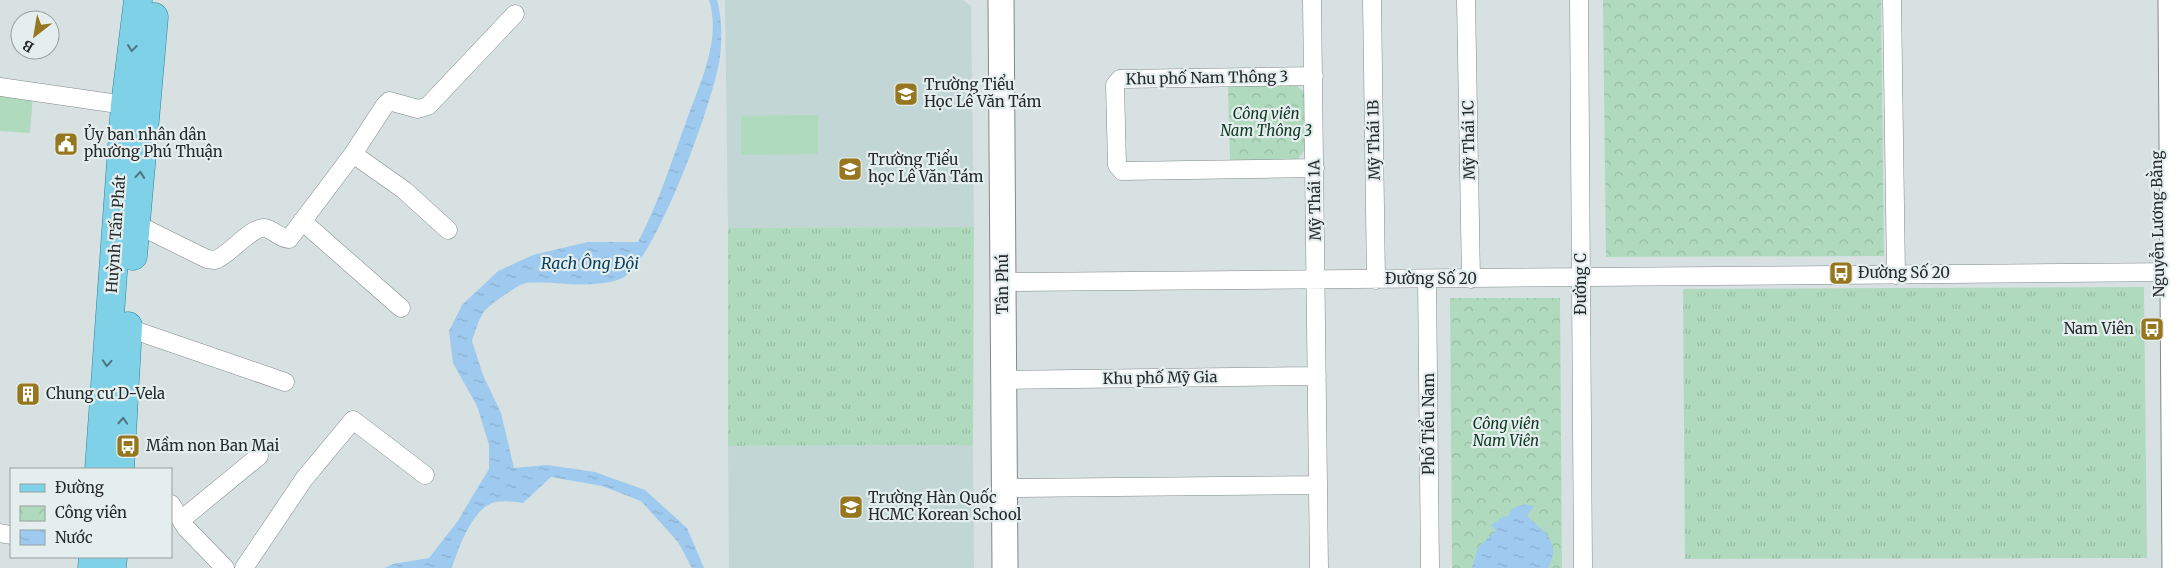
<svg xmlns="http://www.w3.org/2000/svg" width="2178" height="568" viewBox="0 0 2178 568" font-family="Merriweather,serif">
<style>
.built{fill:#c2d6d6}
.grass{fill:url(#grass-tufts)}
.park{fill:url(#park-crowns)}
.pitch{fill:#b0dabd}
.water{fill:url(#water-ripples)}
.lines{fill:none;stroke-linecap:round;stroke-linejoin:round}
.street-casing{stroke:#818a8a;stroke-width:19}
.secondary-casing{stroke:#818a8a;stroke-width:27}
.primary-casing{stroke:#29839c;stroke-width:29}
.street{stroke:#fff;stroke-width:18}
.secondary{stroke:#fff;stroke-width:25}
.primary{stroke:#7fd1e8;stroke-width:28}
.oneway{stroke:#4e757f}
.labels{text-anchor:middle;stroke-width:4.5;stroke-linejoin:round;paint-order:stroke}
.street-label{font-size:15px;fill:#262a2a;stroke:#e4eeee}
.poi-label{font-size:15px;fill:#262a2a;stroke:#e4eeee;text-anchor:start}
.park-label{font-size:15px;font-style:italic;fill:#0f3620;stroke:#e4eeee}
.water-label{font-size:16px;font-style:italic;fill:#083d5f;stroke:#e4eeee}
</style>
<defs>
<pattern id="grass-tufts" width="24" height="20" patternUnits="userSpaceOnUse" patternTransform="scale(1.25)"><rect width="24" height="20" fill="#b0dabd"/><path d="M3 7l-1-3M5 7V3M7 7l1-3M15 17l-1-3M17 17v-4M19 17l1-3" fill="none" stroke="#97bba3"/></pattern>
<pattern id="park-crowns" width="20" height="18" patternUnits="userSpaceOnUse" patternTransform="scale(1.25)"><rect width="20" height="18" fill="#b0dabd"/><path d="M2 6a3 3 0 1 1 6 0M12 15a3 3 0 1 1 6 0" fill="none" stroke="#97bba3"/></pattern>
<pattern id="water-ripples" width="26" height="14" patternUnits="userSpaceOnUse" patternTransform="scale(1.25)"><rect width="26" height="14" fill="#9fcaef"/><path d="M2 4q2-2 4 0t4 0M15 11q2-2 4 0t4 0" fill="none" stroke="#89aecd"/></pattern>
</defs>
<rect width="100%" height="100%" fill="#d7e1e1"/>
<path class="built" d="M725 0H963L971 6 974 227 728 228Z
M973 445 974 568H729L728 446Z"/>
<path class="grass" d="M974 227 973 445 728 446V228Z
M2144 287 2147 558 1685 559 1683 289Z"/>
<path class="park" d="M1603 0H1881L1884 256 1606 257Z
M1296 85 1304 92V151L1297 160 1230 161 1228 86Z
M1450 298H1560L1562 568H1452Z"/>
<path class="pitch" d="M0 93 33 95 30 133 0 131Z
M818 115V154L741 155V116Z"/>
<path class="water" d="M709 0H717C722 18 722 38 720 57 715 97 657 257 624 277 616 282 604 283 595 284 572 286 549 281 526 283 520 283 486 307 483 313 478 321 475 332 472 341L483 375 501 413 514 468 547 465 595 472 645 490 687 528 704 568H692L678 542 641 501 602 486 551 477 523 503C514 502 504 500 496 502 473 506 458 549 452 568H385L393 564 429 558 457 522 489 469V445L477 406 453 363 449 331 462 305 498 271 533 255 588 242H638C658 204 671 163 686 122 699 85 722 40 709 0Z
M1525 504 1534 506 1527 516C1545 532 1562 542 1548 568H1472L1478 547 1496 531 1491 525 1503 517 1508 516 1513 508Z"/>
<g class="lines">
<g class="street-casing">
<path id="street" d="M1312 0 1319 568
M1372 0 1376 280
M1466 0 1471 279
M1579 0 1583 568
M1892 0 1896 275
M1314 76 1120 79 1115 85 1117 165 1122 171 1315 168
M0 87 125 105
M353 154 404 190 448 230
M302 221 401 308
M136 224 207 259 215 260C230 255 249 228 264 228 274 229 280 239 289 239L353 154 385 105 389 101 418 109 428 106 515 14
M1427 279 1430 568
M1003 282 2178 272
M128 328 285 382
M1003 380 1317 376
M1004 488 1318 485
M171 504 186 528 225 568
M181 520 259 456
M0 533 11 535
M244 568 304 479 353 420 425 475"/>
</g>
<g class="secondary-casing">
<path id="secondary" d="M1001 0 1005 568
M2171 0 2175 568"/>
</g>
<g class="primary-casing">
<path id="primary" d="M133 256 154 17
M99 469 125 105 138 0
M120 469 128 326
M92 568 93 557
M112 568 113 557"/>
</g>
<use href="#street" class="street"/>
<use href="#secondary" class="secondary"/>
<use href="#primary" class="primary"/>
</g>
<defs><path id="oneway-chevron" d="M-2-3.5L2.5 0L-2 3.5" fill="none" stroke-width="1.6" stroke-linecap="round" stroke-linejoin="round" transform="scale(1.25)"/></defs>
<g class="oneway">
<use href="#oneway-chevron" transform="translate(132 48) rotate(97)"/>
<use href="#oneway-chevron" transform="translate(140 175) rotate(-85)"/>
<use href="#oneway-chevron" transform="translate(107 363) rotate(94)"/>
<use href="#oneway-chevron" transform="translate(123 421) rotate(-87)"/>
</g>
<defs>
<g id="school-square" transform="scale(1.25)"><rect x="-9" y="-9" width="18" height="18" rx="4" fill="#96771f" stroke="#e4eeee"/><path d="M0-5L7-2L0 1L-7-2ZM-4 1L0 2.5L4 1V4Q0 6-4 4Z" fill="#fff"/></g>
<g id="civic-square" transform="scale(1.25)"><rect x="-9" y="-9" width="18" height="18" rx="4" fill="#96771f" stroke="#e4eeee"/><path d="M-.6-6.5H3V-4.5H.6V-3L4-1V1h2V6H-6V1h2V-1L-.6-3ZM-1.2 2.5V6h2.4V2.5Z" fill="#fff"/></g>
<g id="bus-square" transform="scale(1.25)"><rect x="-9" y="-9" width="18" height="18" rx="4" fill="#96771f" stroke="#e4eeee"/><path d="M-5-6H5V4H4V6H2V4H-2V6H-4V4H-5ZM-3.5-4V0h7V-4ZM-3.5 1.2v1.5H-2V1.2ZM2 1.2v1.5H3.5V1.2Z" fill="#fff"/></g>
<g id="building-square" transform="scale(1.25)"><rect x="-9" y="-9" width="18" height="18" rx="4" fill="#96771f" stroke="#e4eeee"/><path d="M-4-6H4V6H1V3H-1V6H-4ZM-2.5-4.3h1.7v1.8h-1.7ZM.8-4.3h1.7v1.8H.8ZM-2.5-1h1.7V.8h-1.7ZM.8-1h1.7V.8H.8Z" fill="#fff"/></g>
</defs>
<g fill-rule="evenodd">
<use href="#school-square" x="906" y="94"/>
<use href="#civic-square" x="66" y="144"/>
<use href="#school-square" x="850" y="169"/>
<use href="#bus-square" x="1841" y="273"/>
<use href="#bus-square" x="2152" y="329"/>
<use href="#building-square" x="28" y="394"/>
<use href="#bus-square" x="128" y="446"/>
<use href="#school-square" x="851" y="507"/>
</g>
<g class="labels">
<g class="street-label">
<text transform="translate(1207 78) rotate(-1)" y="5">Khu phố Nam Thông 3</text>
<text transform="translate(1374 140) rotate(-91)" y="5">Mỹ Thái 1B</text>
<text transform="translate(1469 140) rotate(-91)" y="5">Mỹ Thái 1C</text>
<text transform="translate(1315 200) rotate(-91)" y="5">Mỹ Thái 1A</text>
<text transform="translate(2158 224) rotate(-91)" y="5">Nguyễn Lương Bằng</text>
<text transform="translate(116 234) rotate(-86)" y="5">Huỳnh Tấn Phát</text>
<text x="1431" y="284">Đường Số 20</text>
<text transform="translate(1003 284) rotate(-90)" y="5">Tân Phú</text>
<text transform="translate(1581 284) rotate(-90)" y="5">Đường C</text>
<text transform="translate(1160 378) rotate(-1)" y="5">Khu phố Mỹ Gia</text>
<text transform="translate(1429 424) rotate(-90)" y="5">Phố Tiểu Nam</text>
</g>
<g class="poi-label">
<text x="924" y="90">Trường Tiểu<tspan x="924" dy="17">Học Lê Văn Tám</tspan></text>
<text x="84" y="140">Ủy ban nhân dân<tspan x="84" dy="17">phường Phú Thuận</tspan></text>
<text x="868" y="165">Trường Tiểu<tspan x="868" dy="17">học Lê Văn Tám</tspan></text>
<text x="1858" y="278">Đường Số 20</text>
<text x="2134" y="334" text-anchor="end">Nam Viên</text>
<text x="46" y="399">Chung cư D-Vela</text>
<text x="146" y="451">Mầm non Ban Mai</text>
<text x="868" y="503">Trường Hàn Quốc<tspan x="868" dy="17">HCMC Korean School</tspan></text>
</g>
<g class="park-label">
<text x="1266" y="119">Công viên<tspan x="1266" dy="17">Nam Thông 3</tspan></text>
<text x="1506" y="429">Công viên<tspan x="1506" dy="17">Nam Viên</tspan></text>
</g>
<g class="water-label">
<text x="590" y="269">Rạch Ông Đội</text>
</g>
</g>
<rect x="10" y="468" width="162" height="90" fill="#e4eeee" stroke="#98a0a0"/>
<rect x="20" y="484" width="25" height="8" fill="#7fd1e8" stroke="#98a0a0"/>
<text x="55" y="493" font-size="15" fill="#262a2a">Đường</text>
<rect x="20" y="506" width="25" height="15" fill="url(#park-crowns)" stroke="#98a0a0"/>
<text x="55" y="518" font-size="15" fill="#262a2a">Công viên</text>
<rect x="20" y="530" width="25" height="15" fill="url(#water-ripples)" stroke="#98a0a0"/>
<text x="55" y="543" font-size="15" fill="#262a2a">Nước</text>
<g transform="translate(35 35) rotate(211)"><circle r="24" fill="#e4eeee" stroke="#98a0a0"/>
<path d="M0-4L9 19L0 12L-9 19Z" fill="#96771f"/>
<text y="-8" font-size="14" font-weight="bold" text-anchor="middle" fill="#262a2a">B</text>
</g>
</svg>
